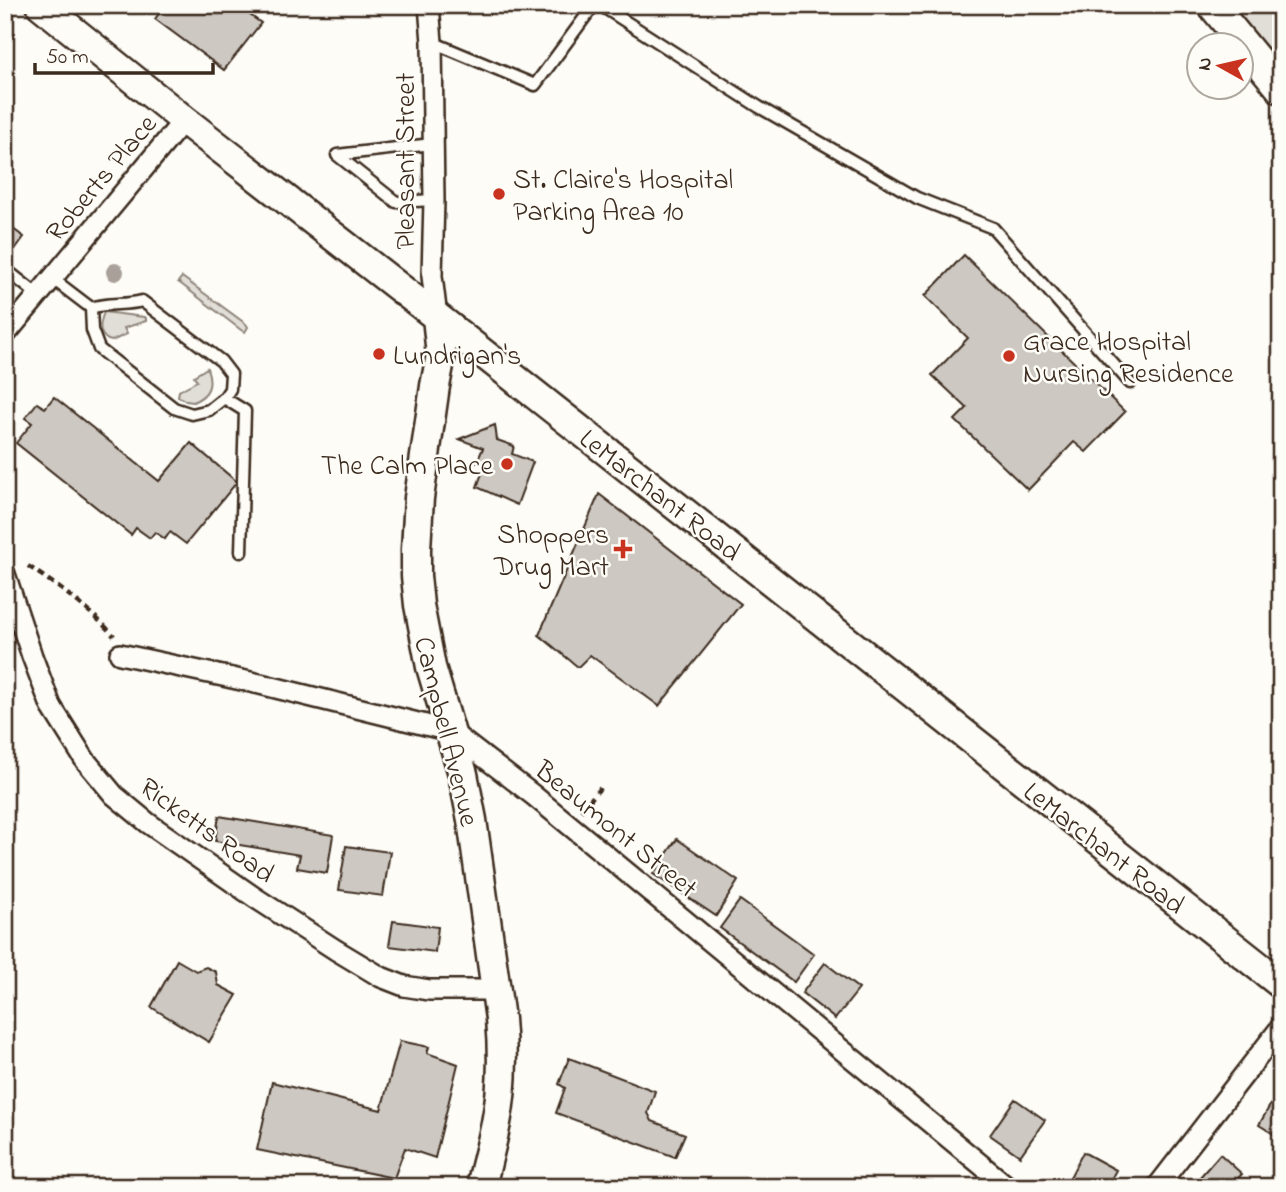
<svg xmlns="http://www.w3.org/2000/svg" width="1286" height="1192" viewBox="0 0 1286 1192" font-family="'Indie Flower',sans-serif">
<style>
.green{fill:#e1ded7;stroke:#8e847a;stroke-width:2}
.building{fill:#cdc8c2;stroke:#3b2a1e;stroke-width:2}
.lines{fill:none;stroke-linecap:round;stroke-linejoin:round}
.lane-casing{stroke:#3b2a1e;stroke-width:15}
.street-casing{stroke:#3b2a1e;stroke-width:24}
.secondary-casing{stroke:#3b2a1e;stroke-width:33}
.path{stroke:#3b2a1e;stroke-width:4.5;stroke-dasharray:7 5;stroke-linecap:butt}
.lane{stroke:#fdfcf7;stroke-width:10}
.street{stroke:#fdfcf7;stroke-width:19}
.secondary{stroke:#fdfcf7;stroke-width:28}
.tree{fill:#a9a199}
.poi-dot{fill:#c8321e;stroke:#fdfcf7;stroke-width:2.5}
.labels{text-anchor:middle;stroke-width:5;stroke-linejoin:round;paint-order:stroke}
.street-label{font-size:28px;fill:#3b2a1e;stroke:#fdfcf7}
.poi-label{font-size:28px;fill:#3b2a1e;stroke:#fdfcf7;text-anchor:start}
</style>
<rect width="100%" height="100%" fill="#fdfcf7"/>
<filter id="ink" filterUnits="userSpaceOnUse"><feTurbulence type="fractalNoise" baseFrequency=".0143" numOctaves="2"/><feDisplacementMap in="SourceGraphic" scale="14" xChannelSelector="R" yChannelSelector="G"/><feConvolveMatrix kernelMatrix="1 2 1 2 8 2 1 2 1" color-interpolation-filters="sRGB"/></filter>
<g filter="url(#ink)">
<path class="green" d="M1212 5H1281V89Z
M182 277 246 324 248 327 245 332 241 330 181 284 178 282Z
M104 312 144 317 146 318V321L124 328 127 334 112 341 108 340C97 334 100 322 104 312Z
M207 368C213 385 209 395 193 402L186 401 178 396 179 391 197 381 194 376Z"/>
<path class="building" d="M165 5H236L261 23 224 70 155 19Z
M5 223 24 237 5 263Z
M964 255 1125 412 1086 452 1074 442 1028 490 955 420 967 408 932 375 968 338 925 296Z
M54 397 159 481 191 443 237 482 186 544 170 532 165 539 155 532 150 538 136 528 131 535 16 443 32 423 25 418 37 403 45 408Z
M495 425 497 440 514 446 512 454 533 462 517 505 477 487 485 465 477 462 483 448 459 439Z
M599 494 741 604 659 706 590 655 578 667 539 635Z
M219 816 333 835 327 873 297 868 300 855 215 841Z
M677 839 738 881 716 916 653 874Z
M346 846 390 852 383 896 339 890Z
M740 900 814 954 794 982 720 928Z
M393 921 438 927 435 952 389 946Z
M177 960 196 971 206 967 216 972 218 985 237 995 209 1042 151 1007Z
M825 963 859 989 835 1019 802 993Z
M400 1041 429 1047 427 1053 458 1064 435 1158 405 1148 394 1178 257 1150 272 1082 381 1110Z
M569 1058 655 1091 648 1113 652 1121 685 1134 675 1157 556 1113 565 1088 559 1084Z
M1281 1086V1129L1277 1136 1259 1125Z
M1015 1099 1045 1120 1020 1156 990 1135Z
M1083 1152 1116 1170 1107 1187H1065Z
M1220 1154 1242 1174 1230 1187H1195L1193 1185Z"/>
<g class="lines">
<g class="lane-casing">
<path id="lane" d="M600 5 759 107 917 198 993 228 1130 383
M432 42 535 85 594 5
M432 144 337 155 396 202 434 200
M5 269 38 295
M53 279 91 308
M142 301 221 361 231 374 230 389 224 398 209 410 192 414 174 408 99 349 92 330 91 308C109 302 124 306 142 301Z
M224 398 245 411 241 552"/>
</g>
<g class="street-casing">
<path id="street" d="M429 5 432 42 434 200 432 276 437 317
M5 335 184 120
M5 574 32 656 51 706 85 760 114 795 148 823 254 897 336 950 381 977 404 986 429 990H496
M120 654 260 684 450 731 533 795 1008 1187
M1157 1187 1281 1027"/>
</g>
<g class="secondary-casing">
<path id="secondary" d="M41 5 184 120 437 317 1281 984
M1212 5 1281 89
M437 317 441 355 435 386 419 498 416 549V576L419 605 431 667 463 774 472 820 500 1019C503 1053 503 1089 496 1123 492 1144 486 1165 481 1187"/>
</g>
<path class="path" d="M28 566C59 587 89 608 114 636
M581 811 600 788"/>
<use href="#lane" class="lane"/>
<use href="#street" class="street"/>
<use href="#secondary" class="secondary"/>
</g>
<circle class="tree" cx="115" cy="272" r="9"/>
</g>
<g class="poi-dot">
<circle cx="499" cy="194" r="7"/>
<circle cx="379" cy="354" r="7"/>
<circle cx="1009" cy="356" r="7"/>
<circle cx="507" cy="464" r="7"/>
<path d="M619.5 538.5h7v7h7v7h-7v7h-7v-7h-7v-7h7z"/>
</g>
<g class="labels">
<g class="street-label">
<text transform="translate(404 161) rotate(-90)" y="10">Pleasant Street</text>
<text transform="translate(100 177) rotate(-50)" y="10">Roberts Place</text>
<text transform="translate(661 494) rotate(38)" y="10">LeMarchant Road</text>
<text transform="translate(448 731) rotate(76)" y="10">Campbell Avenue</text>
<text transform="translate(617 828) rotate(39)" y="10">Beaumont Street</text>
<text transform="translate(208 829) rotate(36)" y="10">Ricketts Road</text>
<text transform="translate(1105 847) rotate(38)" y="10">LeMarchant Road</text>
</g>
<g class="poi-label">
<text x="513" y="188">St. Claire's Hospital<tspan x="513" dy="32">Parking Area 10</tspan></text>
<text x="1023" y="350">Grace Hospital<tspan x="1023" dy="32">Nursing Residence</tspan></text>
<text x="393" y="364">Lundrigan's</text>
<text x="493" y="474" text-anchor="end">The Calm Place</text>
<text x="609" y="543" text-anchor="end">Shoppers<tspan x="609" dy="32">Drug Mart</tspan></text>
</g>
</g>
<rect width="1286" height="1192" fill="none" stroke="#fdfcf7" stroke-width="28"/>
<rect x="14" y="14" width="1258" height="1164" fill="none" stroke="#3b2a1e" stroke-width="2.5" filter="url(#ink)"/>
<g transform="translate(1220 66) rotate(278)"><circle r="33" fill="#fdfcf7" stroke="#afa8a0" stroke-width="2"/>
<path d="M0-5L12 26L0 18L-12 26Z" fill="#c8321e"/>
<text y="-10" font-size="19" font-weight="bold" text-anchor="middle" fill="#3b2a1e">N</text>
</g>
<path d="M35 63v10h178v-10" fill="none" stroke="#3b2a1e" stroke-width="3.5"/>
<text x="46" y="63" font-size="21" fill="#3b2a1e" stroke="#fdfcf7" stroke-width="5" paint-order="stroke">50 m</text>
</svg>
